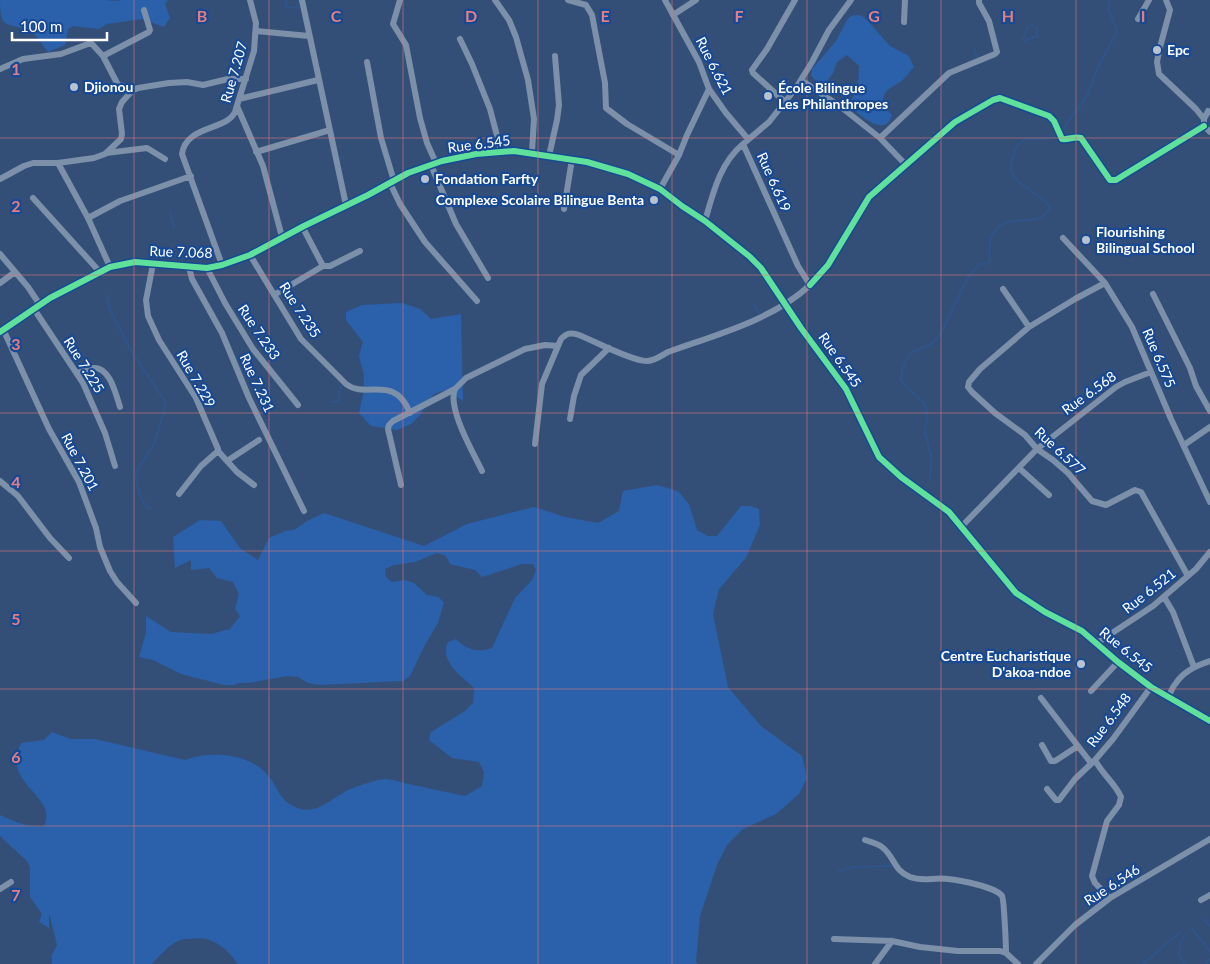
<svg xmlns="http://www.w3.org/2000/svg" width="1210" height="964" viewBox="0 0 1210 964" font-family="Lato,sans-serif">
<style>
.green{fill:#2b60aa}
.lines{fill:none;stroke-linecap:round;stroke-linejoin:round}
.stream{stroke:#2f548a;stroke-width:2}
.minor{stroke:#7c90aa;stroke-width:6}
.cycleway-casing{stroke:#174994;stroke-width:9}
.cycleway{stroke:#60e19b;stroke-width:6}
.grid{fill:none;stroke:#e67e7e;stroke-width:1;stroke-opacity:0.55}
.poi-dot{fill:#b8c1cf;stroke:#174994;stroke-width:2}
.labels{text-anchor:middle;stroke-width:4.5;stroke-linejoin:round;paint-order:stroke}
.poi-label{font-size:14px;font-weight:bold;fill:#fff;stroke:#174994;text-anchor:start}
.street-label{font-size:14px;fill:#fff;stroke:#174994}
.grid-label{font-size:16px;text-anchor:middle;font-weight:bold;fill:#e67e7e;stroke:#174994;stroke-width:4.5;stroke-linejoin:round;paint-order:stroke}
</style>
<rect width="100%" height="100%" fill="#344f77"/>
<path class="green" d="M0 0H168L165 4 170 18 164 27 142 19 107 24 99 29 73 26 68 29 65 45 48 52C43 46 37 35 30 32 8 20 0 33 0 0Z
M857 15 862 16 867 20 890 46 909 56 914 67C909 72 905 79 900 82 887 91 883 89 883 106L892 115C886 138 860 116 851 107V101L858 86 859 66 847 55 837 62 833 73 822 89 811 75 812 69 836 41 847 20 851 16Z
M402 303 420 309 431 319 461 314 463 401 446 390 434 394 420 415 411 424 397 430 371 426 359 413 363 395 364 375 359 356 363 342 346 320V312L362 305Z
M657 485 678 491 689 504 697 530 708 536H717L741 506H750L759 509 760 525 746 558 719 589 713 614 728 687 761 726 802 756 807 778 799 794 776 814 743 829 727 845 717 865 700 916 696 962 698 964H238C226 947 211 935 190 939 186 939 181 939 178 941 168 946 159 956 152 964H52V955L57 945 49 913V928L39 922 42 914 30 897V867L27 861 0 836V815C13 821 29 828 44 826 59 795 0 785 21 743L44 740 52 732 70 739H95L185 760C210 751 245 753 265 772 279 786 278 803 301 809 320 814 336 794 353 788 361 785 378 779 386 779 393 779 402 783 409 784 427 788 446 792 465 796L482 786 484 772 479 762 452 758 429 740 431 732 465 711 473 703 474 688C462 676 439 662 448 642L456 639C467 650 478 653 492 648L515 598 532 580 536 570 533 564H522L482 577 475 570 450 564 446 556 437 553 415 562 394 565 385 569 386 577 392 582 405 580 414 583 427 595 438 597 444 602 438 623 425 645 410 676 403 681 320 685 308 683 298 677 287 676 249 683H238L235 685H224L181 674 153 660 139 657 146 633V616L171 632 211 634 230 629 240 616 235 609 239 594 233 582 217 578 209 568 191 570V560L175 568 173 537 200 520 221 521 241 549 258 560 269 538 285 531 294 530 307 521 324 513 424 546 467 524 534 507 565 517 598 523 619 511 623 491Z"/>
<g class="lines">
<path class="stream" d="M110 0H119
M287 0 285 6 297 8 299 0
M1032 25 1037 28V36L1024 41 1023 39 1027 28Z
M974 49 977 58 975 59
M1061 132 1088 94 1098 67 1117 32C1117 21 1104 13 1110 0
M340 158 343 157
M170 212 174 227
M107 295 110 310 131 351 165 401 164 412 154 444 135 473C138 485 139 503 151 509
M753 304 760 315
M332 402 338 401 341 386
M930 481 931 457 925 432 927 416 926 405 901 381 902 370 908 357 913 352 931 344 939 337 967 279 979 264H986L989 262C991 254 988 242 992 235 1007 208 1040 232 1050 207L1047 203 1015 179C1010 171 1010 166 1013 157 1020 127 1042 146 1058 135
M839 871 854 867 893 866
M1203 919 1210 926
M1192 929 1210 951
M1143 964 1180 932
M1184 964 1179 953 1181 941 1185 936
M1205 964 1210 959"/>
<path class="minor" d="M302 0 346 205
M400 0 393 24 406 45 420 118 427 143 436 163
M495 0 509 20 516 37 528 80 534 119 532 152
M568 0 586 5 592 15 605 83 606 108 627 124 679 155
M665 0 699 62 709 89 726 113 748 139
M1166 0 1170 10 1159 51 1157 62 1159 74 1196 109 1204 119V126L1210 132
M673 15 696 0
M1138 19 1149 0
M904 22 905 0
M256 31 309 36
M460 39 472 64 490 109 501 151
M103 56 118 85 136 89
M367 62 381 138 394 181
M0 69 23 59 61 54 88 44H92L103 56 149 32 150 30 144 10
M801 80 841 107 880 138 949 73 995 54 997 52 989 21 979 3V0
M239 99 318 80
M785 102 753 73 752 70 767 49 795 0
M237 106 263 166 282 237
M1204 119 1208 111 1210 112
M880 138 906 165
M256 152 330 130
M106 153 147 148 165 159
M549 156 557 120 559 105 555 56
M58 163 88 218 110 267
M431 165 456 224 488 278
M0 179 24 166 33 163H58L94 158 105 154 121 139 122 134 119 109 122 102 133 90 138 88 169 83 187 82 203 85 228 79H246
M390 183 400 204 425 242 477 301
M660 189 679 155 687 135 709 89
M33 198 99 271
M564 209 572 159
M88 218 120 201 191 176
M705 221C713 193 720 163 743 144
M302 226 323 266
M1063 238 1105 283 1132 327 1171 419 1210 502
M0 254 28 287 40 305
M250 255 301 339 346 384C366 400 394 373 410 413
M153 264 146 300 148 316 159 340 196 398 218 449V451L201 466 179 494
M222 265 182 154C186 125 226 131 235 112L254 51 256 23 250 0
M192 267 190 271 192 279 222 333 249 398 304 511
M207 268 225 303 253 349 298 405
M0 283 15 272
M1105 283 1075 299 1029 327 980 369 969 382 968 387 972 392 995 413 1025 435 1037 449 1053 460 1068 473 1092 501 1106 505 1135 490 1141 492 1188 576
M810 285 828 265 869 197 955 122 993 100 1000 98 1049 116 1054 121 1062 139C1069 140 1074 136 1081 138L1110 180H1116L1124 175 1204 126
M1003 289 1029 327
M1153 294 1190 368 1196 386 1210 411
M274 295 323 266H330L360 251
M34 309 83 383 105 433 115 466
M3 329 49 429 79 482 96 528 100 547 110 571 117 582 136 603
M0 332 50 298 110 267 135 262 207 268 222 265 250 255 304 226 368 195 408 173 442 161 476 154 514 151 587 162 628 174 660 189 682 206 705 221 749 256 761 268 801 328 846 389 879 457 901 477 949 512 1016 593 1045 612 1082 631 1118 662 1151 687 1210 721
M77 373C82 372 87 369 93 368 110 366 116 395 120 407
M455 389C447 408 473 452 482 471
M570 419 574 396 581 375 609 348
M535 444 542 384 561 339C567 333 571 332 579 335 594 341 634 362 647 361 655 361 662 355 668 352 715 335 773 320 810 285L798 266 743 144 769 122 796 88 812 62 829 30 851 0
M1184 445 1210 427
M218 451 237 472 254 485
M227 461 259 440
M1019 468 1049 495
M0 481 18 496 50 538 69 558
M401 485 388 429 389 425 393 421 455 389 466 378 525 349 545 345 558 346
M962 526 1037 449 1116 387 1125 382 1151 372
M1164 597 1173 612 1194 667
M1097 643 1153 606 1196 569 1210 552
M1091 691 1118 662
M1168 697C1171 693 1172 687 1176 683 1183 672 1197 665 1210 661
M1041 698 1091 763
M1042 745 1051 761H1055L1078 746
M1047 789 1056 800H1059L1075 779 1094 761
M865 840C871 842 877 843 882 847 895 857 893 870 910 877 923 882 935 877 948 879 959 880 996 887 1002 896 1004 899 1006 945 1006 953
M0 889 11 882
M1110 898 1095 883 1092 876 1107 821 1119 805 1121 797C1115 783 1102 774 1095 760L1113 739 1151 687
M1201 900 1210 895
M834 939 892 941 920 947 958 951H1000L1006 953 1018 964
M875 964 892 941
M1036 964 1075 925 1110 898 1210 839"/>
<g class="cycleway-casing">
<path id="cycleway" d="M810 285 828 265 869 197 955 122 993 100 1000 98 1049 116 1054 121 1062 139C1069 140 1074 136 1081 138L1110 180H1116L1124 175 1204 126
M0 332 50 298 110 267 135 262 207 268 222 265 250 255 304 226 368 195 408 173 442 161 476 154 514 151 587 162 628 174 660 189 682 206 705 221 749 256 761 268 801 328 846 389 879 457 901 477 949 512 1016 593 1045 612 1082 631 1118 662 1151 687 1210 721"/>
</g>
<use href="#cycleway" class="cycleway"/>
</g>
<path class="grid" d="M134 0V964M269 0V964M403 0V964M538 0V964M672 0V964M807 0V964M941 0V964M1076 0V964M0 138H1210M0 275H1210M0 413H1210M0 551H1210M0 689H1210M0 826H1210"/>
<g class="poi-dot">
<circle cx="1157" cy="50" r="5"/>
<circle cx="74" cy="87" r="5"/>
<circle cx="768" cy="96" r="5"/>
<circle cx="425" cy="179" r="5"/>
<circle cx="654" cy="200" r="5"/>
<circle cx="1086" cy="240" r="5"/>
<circle cx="1081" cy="664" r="5"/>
</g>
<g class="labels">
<g class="poi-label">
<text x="1167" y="55">Epc</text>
<text x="84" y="92">Djionou</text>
<text x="778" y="93">École Bilingue<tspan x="778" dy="16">Les Philanthropes</tspan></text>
<text x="435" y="184">Fondation Farfty</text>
<text x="644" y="205" text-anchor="end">Complexe Scolaire Bilingue Benta</text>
<text x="1096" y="237">Flourishing<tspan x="1096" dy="16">Bilingual School</tspan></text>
<text x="1071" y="661" text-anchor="end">Centre Eucharistique<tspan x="1071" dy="16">D'akoa-ndoe</tspan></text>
</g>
<g class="street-label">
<text transform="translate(714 66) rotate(63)" y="5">Rue 6.621</text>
<text transform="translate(234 72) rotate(-74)" y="5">Rue 7.207</text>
<text transform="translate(479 144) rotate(-7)" y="5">Rue 6.545</text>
<text transform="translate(774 182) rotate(66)" y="5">Rue 6.619</text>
<text transform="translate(181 252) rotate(2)" y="5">Rue 7.068</text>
<text transform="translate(300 310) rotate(57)" y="5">Rue 7.235</text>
<text transform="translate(259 332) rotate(56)" y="5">Rue 7.233</text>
<text transform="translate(1159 358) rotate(67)" y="5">Rue 6.575</text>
<text transform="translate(840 360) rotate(55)" y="5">Rue 6.545</text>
<text transform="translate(84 365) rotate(58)" y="5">Rue 7.225</text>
<text transform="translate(196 379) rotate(60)" y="5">Rue 7.229</text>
<text transform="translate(257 383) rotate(65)" y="5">Rue 7.231</text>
<text transform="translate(1089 393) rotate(-36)" y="5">Rue 6.568</text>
<text transform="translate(1060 451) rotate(43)" y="5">Rue 6.577</text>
<text transform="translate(80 462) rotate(62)" y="5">Rue 7.201</text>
<text transform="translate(1149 591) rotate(-38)" y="5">Rue 6.521</text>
<text transform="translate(1126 650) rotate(39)" y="5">Rue 6.545</text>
<text transform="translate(1109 720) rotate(-53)" y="5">Rue 6.548</text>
<text transform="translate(1112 885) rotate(-33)" y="5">Rue 6.546</text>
</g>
</g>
<g class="grid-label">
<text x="202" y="22">B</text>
<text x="336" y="22">C</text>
<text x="471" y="22">D</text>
<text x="605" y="22">E</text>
<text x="739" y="22">F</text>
<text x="874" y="22">G</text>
<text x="1008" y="22">H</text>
<text x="1143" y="22">I</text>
<text x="16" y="75">1</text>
<text x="16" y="212">2</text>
<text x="16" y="350">3</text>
<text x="16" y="488">4</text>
<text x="16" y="625">5</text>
<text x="16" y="763">6</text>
<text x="16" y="901">7</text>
</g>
<path d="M12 32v8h95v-8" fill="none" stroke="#ffffff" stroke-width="2.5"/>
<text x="20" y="32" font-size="15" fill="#ffffff" stroke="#174994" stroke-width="4" paint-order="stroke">100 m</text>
</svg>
